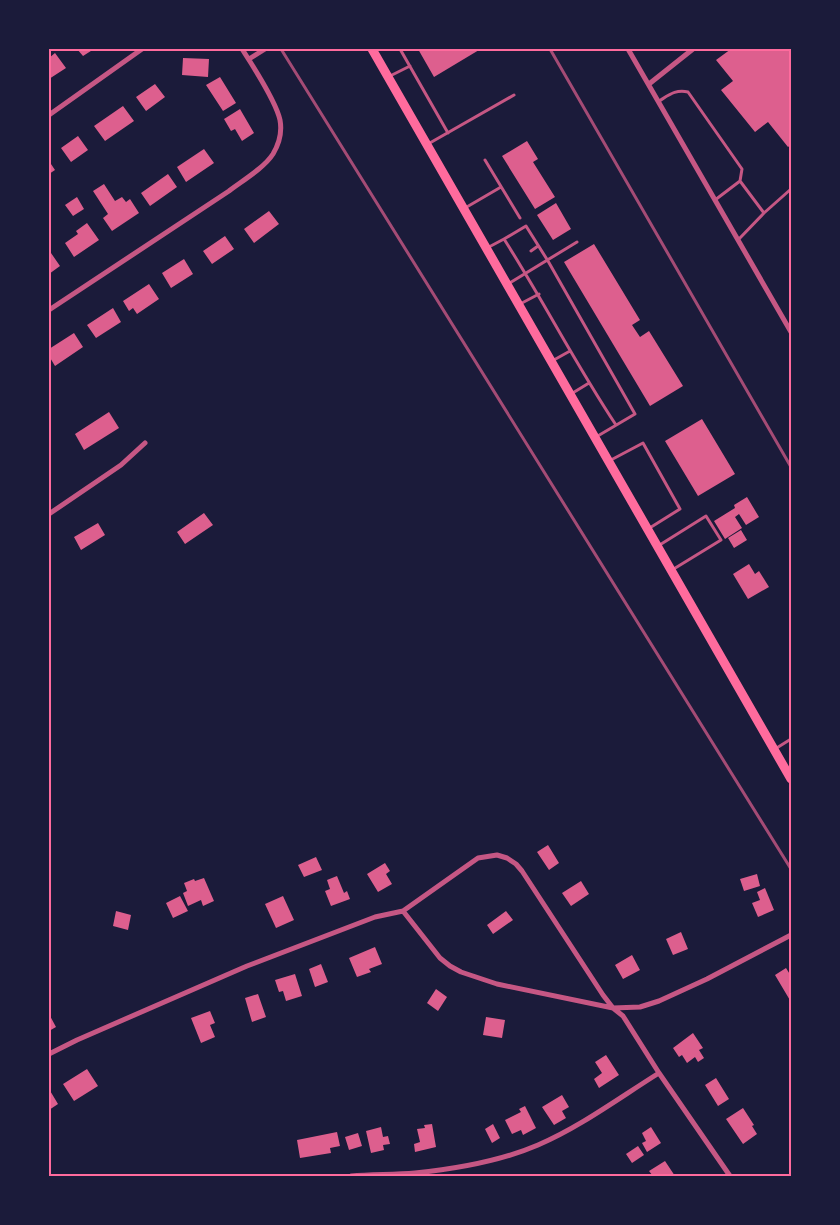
<svg xmlns="http://www.w3.org/2000/svg" width="840" height="1225" viewBox="0 0 840 1225" font-family="Inter,sans-serif">
<style>
.building{fill:#dd5f8e}
.lines{fill:none;stroke-linecap:round;stroke-linejoin:round}
.service{stroke:#c65784;stroke-width:3}
.minor{stroke:#c65784;stroke-width:5}
.secondary{stroke:#ff6b9d;stroke-width:9}
.rail{stroke:#a44b75;stroke-width:3}
.neatline{fill:none;stroke:#ff6b9d;stroke-width:2}
</style>
<rect width="100%" height="100%" fill="#1b1b3a"/>
<path class="building" d="M77 49H94L83 56Z
M418 49H479V50L434 77Z
M731 49H791V145L788 147 768 122 755 132 721 90 733 81 716 60Z
M55 53 66 68 49 79V58Z
M183 58 209 59 208 77 182 75Z
M220 77 236 103 223 111 206 85Z
M155 84 165 97 146 111 136 97Z
M123 106 134 121 105 141 94 126Z
M240 109 254 133 242 141 235 129 231 131 224 119Z
M78 136 88 150 71 162 61 148Z
M527 141 538 159 533 162 555 197 535 209 502 156Z
M204 149 214 163 186 182 177 167Z
M49 161 55 170 49 174Z
M168 174 177 187 150 206 141 193Z
M104 184 115 201 122 197 126 202 130 199 139 213 112 231 103 218 108 214 93 191Z
M77 197 84 209 73 216 65 205Z
M556 203 571 229 553 240 537 215Z
M269 211 279 224 254 243 244 229Z
M87 223 99 240 74 257 65 243 78 234 76 231Z
M225 236 234 249 212 264 203 251Z
M594 244 640 320 632 325 640 337 649 331 683 386 650 406 564 262Z
M51 253 60 266 49 274V254Z
M184 259 193 274 171 288 162 273Z
M149 284 159 299 137 314 133 308 129 311 123 301Z
M113 308 121 322 96 338 87 325Z
M74 333 83 347 55 366 49 356V349Z
M109 412 119 428 84 450 75 434Z
M702 419 735 474 698 496 665 441Z
M747 497 759 517 746 525 739 514 735 517 742 528 725 539 714 521 735 508 734 505Z
M204 513 213 525 185 544 177 532Z
M98 523 105 535 81 550 74 537Z
M741 530 747 540 734 548 728 538Z
M749 564 755 574 759 571 769 587 748 599 733 574Z
M548 845 559 863 549 870 537 852Z
M316 857 322 870 304 877 298 865Z
M385 863 390 871 386 874 392 884 378 892 367 874Z
M757 874 760 886 744 891 740 879Z
M337 876 344 893 347 891 350 899 331 906 325 891 330 889 327 880Z
M204 878 214 901 203 906 201 900 188 906 183 893 187 891 184 883 194 879 195 881Z
M581 881 589 894 571 906 562 893Z
M765 888 774 910 758 917 752 903 760 900 757 892Z
M180 896 188 911 173 918 166 903Z
M283 896 294 920 276 928 265 904Z
M116 911 131 915 128 930 113 926Z
M506 911 513 920 493 934 487 925Z
M681 932 688 949 673 955 666 939Z
M375 947 382 964 369 969 371 972 357 977 349 958Z
M632 955 640 970 623 979 615 965Z
M321 964 328 982 315 987 309 969Z
M786 968 791 976V1002L775 975Z
M295 974 302 996 286 1001 283 991 279 992 275 980Z
M436 989 447 997 438 1011 427 1003Z
M258 994 266 1017 252 1022 245 998Z
M210 1011 215 1023 210 1025 215 1037 201 1043 191 1018Z
M49 1014 56 1027 49 1031Z
M486 1017 505 1020 502 1038 483 1035Z
M693 1033 703 1048 699 1050 704 1058 698 1062 695 1057 687 1063 682 1055 679 1057 673 1048Z
M606 1055 619 1075 599 1088 594 1079 602 1073 595 1062Z
M87 1069 98 1086 74 1101 63 1084Z
M716 1078 729 1099 718 1106 705 1085Z
M49 1089 58 1104 49 1110Z
M562 1095 569 1107 562 1111 566 1118 554 1125 542 1107Z
M525 1106 536 1128 523 1135 521 1130 512 1134 505 1120 521 1112 519 1109Z
M743 1108 754 1125 752 1126 757 1134 743 1144 726 1119Z
M432 1124 436 1147 415 1152 414 1144 420 1142 417 1129 425 1128 424 1125Z
M493 1124 500 1138 492 1143 485 1129Z
M381 1127 383 1137 388 1136 390 1144 383 1145 384 1150 371 1153 366 1131Z
M651 1127 661 1143 647 1152 642 1143 646 1141 642 1133Z
M337 1132 340 1146 330 1148 331 1153 300 1158 297 1140Z
M358 1133 362 1146 349 1150 345 1137Z
M638 1146 644 1155 632 1163 626 1154Z
M665 1161 675 1176H653L649 1171Z"/>
<g class="lines">
<path class="service" d="M400 49 448 133
M390 76 410 66
M659 101C669 95 676 89 688 92L742 169 740 181
M428 144 514 95
M485 160 520 218
M715 200 740 181 764 213 738 240
M465 208 501 187
M764 213 791 189
M504 239 526 226 548 261 635 414 596 437
M487 248 504 239C543 300 576 365 616 425
M531 251 538 246
M508 284 577 242
M520 304 539 294
M552 361 570 351
M571 394 589 383
M609 461 643 443 680 509 648 529
M658 546 706 516 721 540 672 570
M775 749 791 739"/>
<path class="minor" d="M628 49 791 332
M249 59 265 49
M649 84 693 49
M49 115 142 49
M49 310 229 191C242 181 264 168 273 154 279 144 282 131 280 120 276 101 253 66 242 49
M49 514 121 465 145 443
M403 911 440 958 450 966 461 972 497 984 613 1008 640 1007 659 1001 707 979 791 935
M49 1054 77 1040 247 966 375 917 403 911 478 858 497 855 507 858 516 864 522 871 603 995 613 1008 623 1016 659 1073 730 1176
M351 1176C372 1174 394 1175 415 1173 455 1169 501 1161 538 1145 580 1127 619 1098 659 1073"/>
<path class="secondary" d="M372 49 791 779"/>
<path class="rail" d="M281 49 791 869
M550 49 791 467"/>
</g>
<rect width="840" height="1225" fill="none" stroke="#1b1b3a" stroke-width="100"/>
<rect x="50" y="50" width="740" height="1125" class="neatline"/>
</svg>
